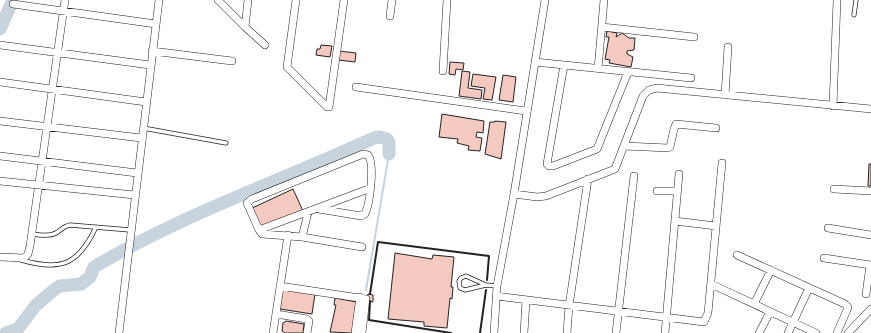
<svg xmlns="http://www.w3.org/2000/svg" width="871" height="333" viewBox="0 0 871 333" font-family="Ubuntu,sans-serif">
<style>
.lines{fill:none;stroke-linecap:round;stroke-linejoin:round}
.stream{stroke:#c7d3dd;stroke-width:2}
.river{stroke:#c7d3dd;stroke-width:13}
.building{fill:#f3c9c0;stroke:#222}
.lane-casing{stroke:#222;stroke-width:5}
.street-casing{stroke:#222;stroke-width:8}
.lane{stroke:#fff;stroke-width:3.5}
.street{stroke:#fff;stroke-width:7}
.wall{stroke:#222;stroke-width:2}
</style>
<rect width="100%" height="100%" fill="#fff"/>
<g class="lines">
<path class="stream" d="M366 290 389 154"/>
<path class="river" d="M0 29 13 0
M6 333 18 329 35 306 55 289 60 286 81 284 90 277 94 267C183 214 281 181 374 138L380 137 387 139 389 143V154"/>
</g>
<path class="building" d="M607 31 617 33 616 37 622 33 629 38H635L634 50 627 51V54L633 57 631 67 609 63 610 60 605 59 609 37H606Z
M321 45 332 46 330 57 316 55 317 49H320Z
M339 51 356 53 355 62 338 60Z
M450 62 464 63 463 70 456 69 455 75 449 74Z
M462 71 470 72 468 88 482 90 481 99 459 96Z
M473 74 496 77 492 100 483 99 485 88 471 86Z
M503 75 516 77 513 102 499 100Z
M442 114 484 121 483 133 477 132 476 137 482 138 480 151 468 150 469 146 457 143 458 139 439 137Z
M495 121 506 122 501 159 485 154 490 122H495Z
M869 164H871V186H868Z
M293 189 303 211 258 232 248 210Z
M395 253 432 259 433 255 454 257 451 287H453L452 299 450 298 447 328 424 326V322L388 319Z
M282 289 315 294 312 314 280 309Z
M368 294 373 295V302L367 301Z
M335 298 357 302 352 333 330 332 336 305H334Z
M286 321 304 324 303 333H285L282 331 283 323Z"/>
<g class="lines">
<g class="lane-casing">
<path id="lane" d="M854 15 856 0
M143 128 226 143
M32 234C39 235 49 237 56 233 61 230 64 226 70 225L130 230
M21 260C60 271 78 266 96 227
M486 285 465 290 460 288 459 281 461 278 466 276 486 285 497 286"/>
</g>
<g class="street-casing">
<path id="street" d="M218 0 245 27 248 0
M296 0 287 67 327 107H329L344 0
M13 4 156 24
M390 16 392 0
M245 27 265 45
M602 27 694 37
M0 45 150 65
M152 51 232 61
M535 62 691 78
M564 65 547 164 549 166H553L597 149 628 72
M598 69 604 0
M443 71 447 0
M0 82 146 102
M356 87 526 111
M725 95 728 47
M833 106 837 0
M0 121 141 138
M625 146 668 148 670 147 674 129 676 124 716 128
M0 156 137 173
M0 181 134 195
M834 189 871 191
M657 191H677
M514 194 537 197 546 196 615 169 643 96 649 90 657 88 871 109
M308 213 302 237 262 234 259 230 247 203 252 199 363 154 368 155C375 164 370 203 365 214L361 216 319 209
M675 221 716 226
M828 228 871 235
M259 230 371 188
M302 237 362 247
M737 255 845 304 848 307 847 310 837 333
M0 257 24 258 28 254 30 246 65 0
M824 258 871 265
M711 284 816 333
M280 286 366 299 362 333
M866 294 870 265
M496 296 704 322 708 313 722 163
M754 304 771 270
M276 314 307 319 309 321 307 333
M119 333 159 0
M273 333 288 235
M355 333 360 297
M494 333 497 286 514 194 545 0
M524 333 526 300
M567 333 569 306 588 179
M616 333 634 176
M665 333 679 174
M759 333 770 312
M788 333 809 288
M848 333 871 309"/>
</g>
<use href="#lane" class="lane"/>
<use href="#street" class="street"/>
<path class="wall" d="M370 294 378 242 489 256 487 280
M370 301 369 320 451 333
M480 333 486 290"/>
</g>
</svg>
